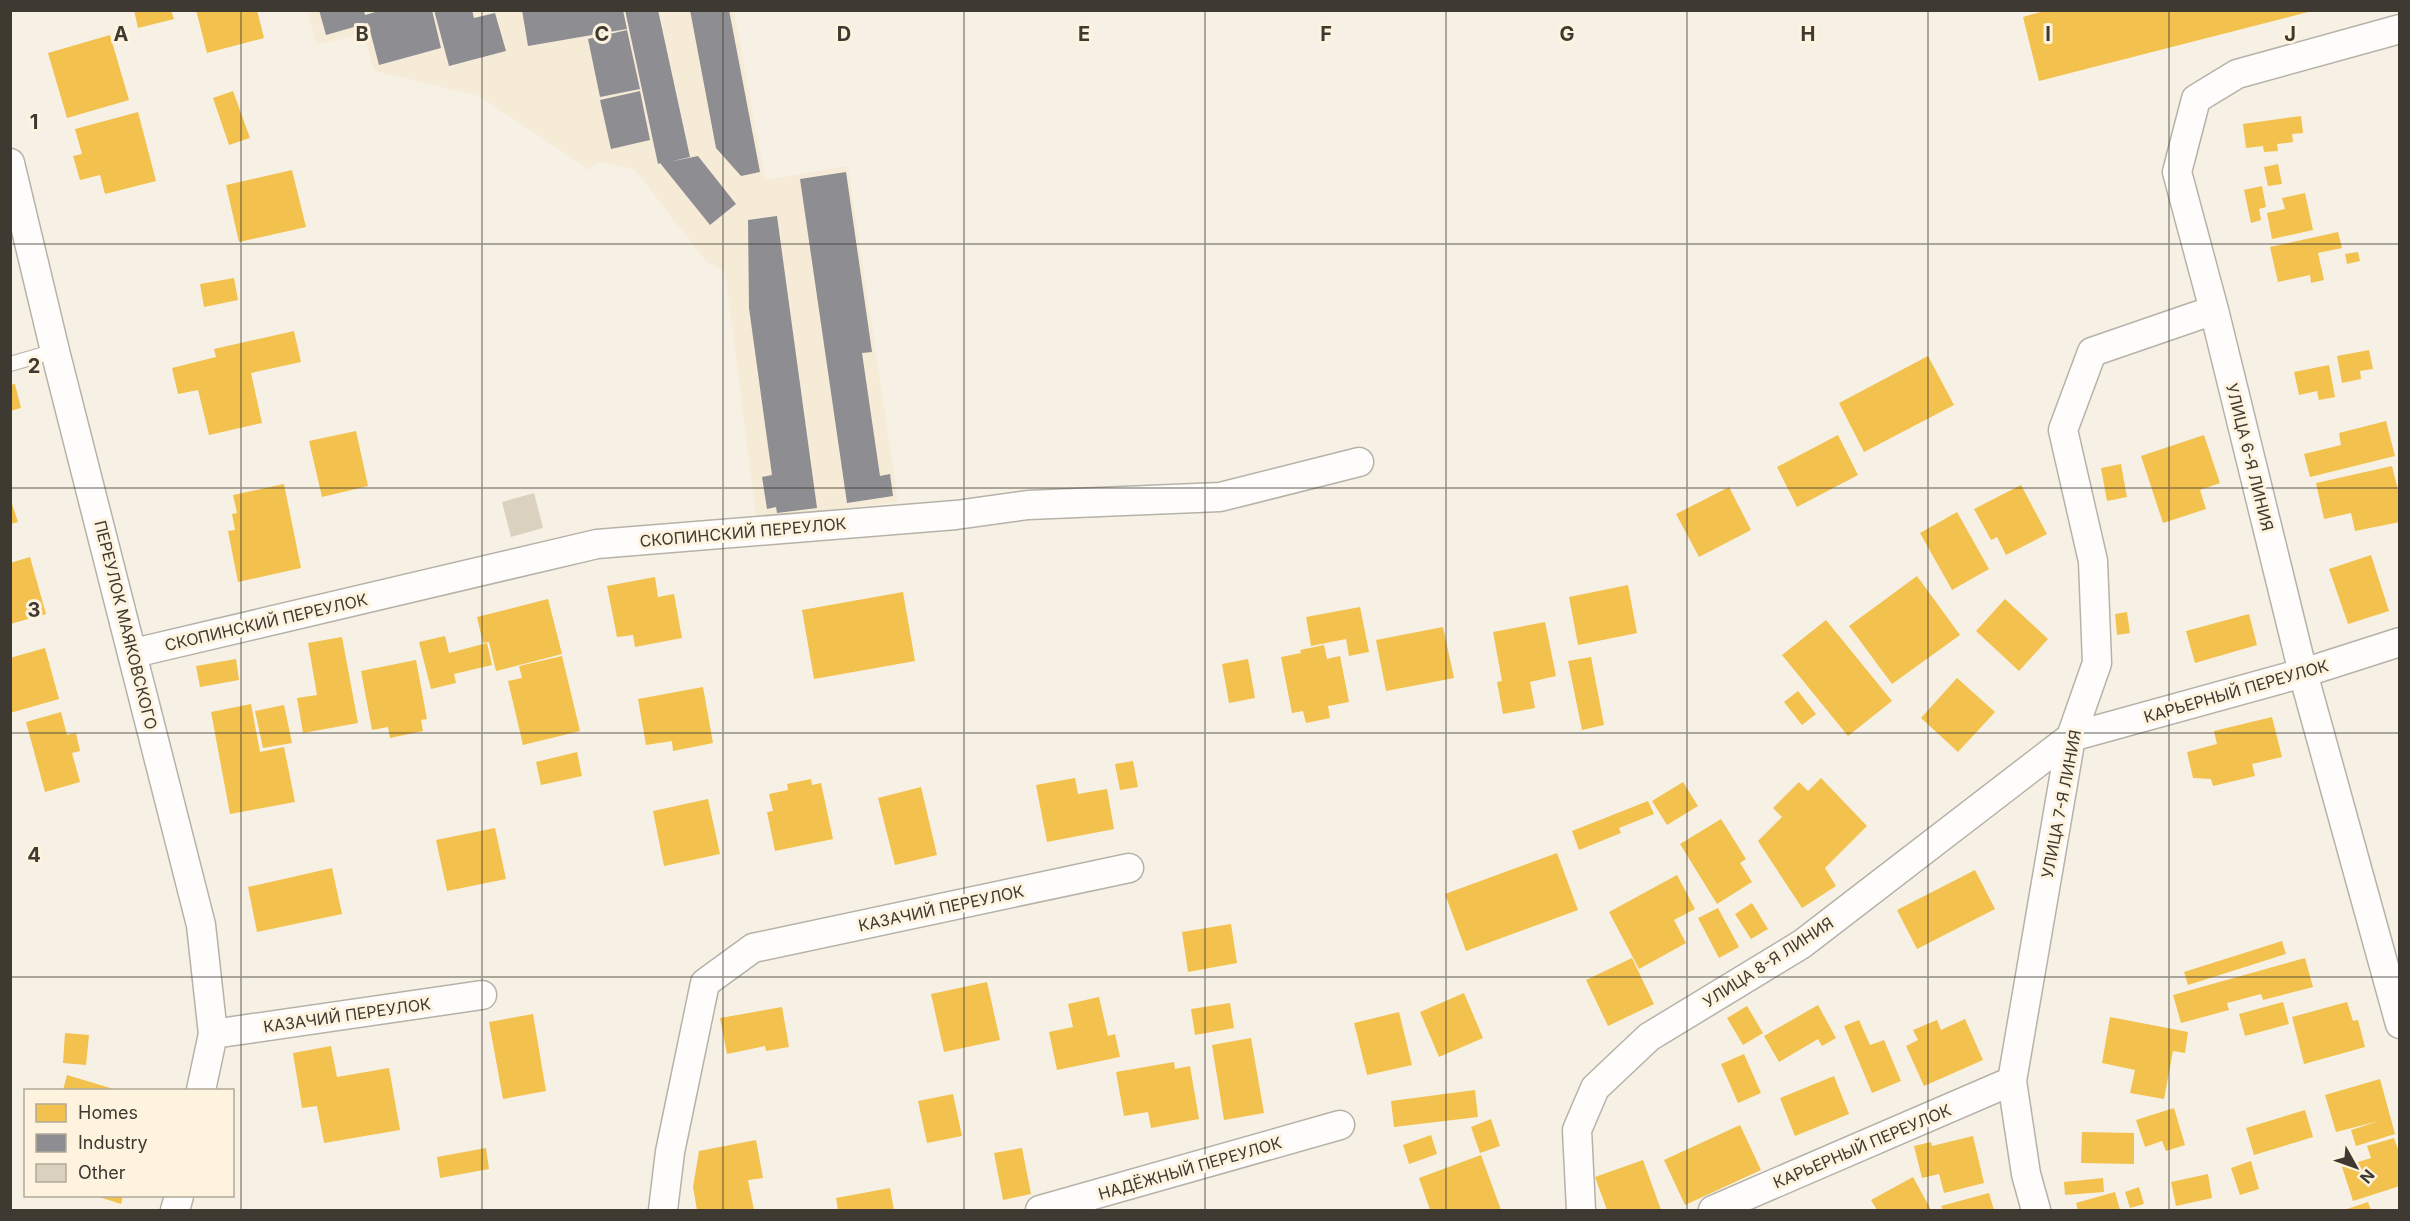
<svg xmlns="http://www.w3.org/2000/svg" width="2410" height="1221" viewBox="0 0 2410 1221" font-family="Inter,sans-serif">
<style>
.built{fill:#f5ebd6}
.homes{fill:#f2c14e}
.industry{fill:#8d8d92}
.building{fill:#dad1be}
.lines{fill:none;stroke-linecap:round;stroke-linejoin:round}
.service-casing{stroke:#b6b2a8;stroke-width:16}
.minor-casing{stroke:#b6b2a8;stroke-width:31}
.service{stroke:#fefdfb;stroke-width:14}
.minor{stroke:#fefdfb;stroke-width:28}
.grid{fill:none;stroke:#3e3a32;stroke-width:1.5;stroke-opacity:0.55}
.labels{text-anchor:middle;stroke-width:6;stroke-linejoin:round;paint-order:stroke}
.street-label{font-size:16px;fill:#3e3a32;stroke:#fef3de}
.grid-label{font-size:20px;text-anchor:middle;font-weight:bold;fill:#3e3a32;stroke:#fef3de;stroke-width:6;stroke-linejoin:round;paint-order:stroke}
</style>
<rect width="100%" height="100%" fill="#f7f1e5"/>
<path class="built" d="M308 11H734L765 180 848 166 898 502 756 518 725 272 705 260 635 170 598 161 590 170 479 96 375 71 362 34 316 45Z"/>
<path class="homes" d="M134 10H171L174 19 138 28Z
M196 10H257L264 38 207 53Z
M2047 10H2312V11L2039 81 2023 17Z
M110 35 129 100 67 118 48 53Z
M233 91 250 138 229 145 213 98Z
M138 112 156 181 105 194 100 175 80 180 73 156 82 154 75 129Z
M2301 116 2303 133 2292 134 2293 142 2277 144 2278 151 2264 152 2263 146 2246 148 2243 124Z
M2278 164 2282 184 2268 186 2264 167Z
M292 170 306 227 239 242 226 185Z
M2262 186 2266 207 2259 209 2261 220 2251 223 2244 190Z
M2305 193 2313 230 2272 239 2267 213 2285 209 2282 198Z
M2338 232 2342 248 2318 253 2324 280 2311 283 2310 275 2278 282 2270 247Z
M2358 252 2360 261 2347 264 2345 254Z
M234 278 238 300 204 307 200 284Z
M294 331 301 362 251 373 262 423 209 435 198 390 178 394 172 368 216 357 214 349Z
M2369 350 2373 369 2360 371 2361 379 2342 383 2337 356Z
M1928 356 1954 405 1864 452 1839 403Z
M2329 365 2335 397 2319 400 2317 391 2299 395 2294 372Z
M15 384 21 408 10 411V385Z
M2386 421 2395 456 2310 477 2304 454 2341 445 2339 433Z
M356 431 368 486 322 497 309 441Z
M1838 435 1858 475 1797 507 1777 467Z
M2204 435 2220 483 2200 490 2206 509 2163 523 2141 456Z
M2121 464 2127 497 2107 501 2101 468Z
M2392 466 2400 498V522L2355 531 2351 513 2324 519 2316 483Z
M284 484 301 568 238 582 228 531 235 530 232 514 237 513 233 495Z
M2021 485 2047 534 2006 555 1997 537 1991 540 1974 509Z
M1729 487 1751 530 1699 557 1676 514Z
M10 498 18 522 10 524Z
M1957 512 1989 569 1952 590 1920 533Z
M2371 555 2389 611 2348 624 2329 569Z
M30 557 46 614 10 624V563Z
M1917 576 1960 635 1892 684 1849 626Z
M655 577 658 597 674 594 682 638 635 647 633 635 617 637 607 586Z
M1628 585 1637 633 1578 645 1569 597Z
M903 592 915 661 814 679 802 610Z
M548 599 562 654 496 671 489 642 483 643 477 617Z
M2005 599 2048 639 2019 671 1976 631Z
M1360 607 1369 652 1349 656 1346 639 1311 646 1306 617Z
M2127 612 2130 633 2117 635 2115 614Z
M2249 614 2257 645 2195 663 2186 631Z
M1826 620 1892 701 1848 736 1782 655Z
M1545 622 1556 676 1530 682 1535 708 1503 714 1497 682 1502 681 1493 632Z
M1443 627 1454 678 1386 691 1376 640Z
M445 636 449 653 487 643 492 665 454 674 456 683 431 689 419 642Z
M342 637 358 723 303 733 297 698 317 695 308 643Z
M1324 645 1327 659 1340 656 1349 702 1328 706 1330 718 1306 723 1303 711 1292 713 1281 657 1301 653 1300 650Z
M45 648 59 699 10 713V658Z
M562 656 580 731 523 745 508 681 522 678 519 666Z
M1591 657 1604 725 1582 730 1568 661Z
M236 659 239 680 200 687 196 666Z
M1248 659 1255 698 1229 703 1222 664Z
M416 660 427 719 421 720 423 731 390 738 388 727 372 730 361 671Z
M1957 678 1995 712 1958 752 1921 718Z
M703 687 713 743 673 751 672 741 646 745 638 699Z
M1798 691 1816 714 1802 725 1784 702Z
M251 704 260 752 284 747 295 802 230 814 211 712Z
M284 705 292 743 263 748 255 711Z
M61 712 67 735 76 733 80 751 72 753 80 782 45 792 26 722Z
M2272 717 2282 757 2252 764 2255 776 2213 786 2211 779 2193 778 2187 752 2217 744 2214 731Z
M577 752 582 776 541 785 536 762Z
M1133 761 1138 787 1120 790 1115 764Z
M1075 778 1078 794 1107 789 1114 829 1047 842 1036 785Z
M1821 778 1867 826 1825 868 1836 886 1802 908 1758 841 1782 817 1773 808 1799 782 1808 791Z
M811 779 812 785 821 783 833 839 775 851 767 812 773 811 769 794 788 790 787 784Z
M1683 782 1698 806 1667 825 1652 801Z
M921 787 937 855 895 865 878 798Z
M708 799 720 854 664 866 653 811Z
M1648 801 1654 814 1619 828 1621 833 1579 850 1572 831Z
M1721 819 1746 859 1740 863 1752 882 1717 904 1680 844Z
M495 828 506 879 447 891 436 840Z
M1557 853 1578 910 1466 951 1445 894Z
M332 868 342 914 257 932 248 887Z
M1975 870 1995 909 1917 949 1897 910Z
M1677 875 1695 909 1674 920 1686 943 1639 969 1609 912Z
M1752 903 1768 929 1751 939 1735 914Z
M1718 908 1739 947 1719 958 1698 918Z
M1231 924 1237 963 1188 972 1182 932Z
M2282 941 2286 954 2188 985 2184 972Z
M1632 958 1654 1004 1608 1026 1586 980Z
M2305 958 2313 987 2263 1000 2261 994 2227 1003 2229 1010 2181 1023 2173 995Z
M987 982 1000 1040 944 1052 931 994Z
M1464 993 1483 1038 1439 1057 1420 1012Z
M1099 997 1108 1036 1115 1034 1120 1057 1057 1070 1049 1032 1073 1027 1068 1004Z
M2283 1002 2289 1024 2245 1036 2239 1014Z
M2347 1002 2353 1021 2358 1020 2365 1047 2304 1064 2292 1017Z
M1230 1003 1234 1028 1195 1035 1191 1009Z
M1818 1005 1836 1038 1822 1046 1818 1039 1779 1062 1764 1036Z
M1747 1006 1763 1033 1743 1045 1727 1018Z
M782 1007 789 1047 766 1051 765 1046 727 1054 720 1018Z
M1399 1012 1412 1065 1367 1075 1354 1023Z
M533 1014 546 1091 503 1099 489 1022Z
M2110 1017 2188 1032 2185 1053 2173 1051 2164 1099 2130 1093 2135 1070 2102 1063Z
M1965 1019 1983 1060 1924 1086 1906 1046 1918 1040 1913 1030 1937 1020 1941 1030Z
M1859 1020 1870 1045 1884 1040 1901 1081 1872 1093 1844 1026Z
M65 1033 89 1035 86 1065 63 1063Z
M1251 1038 1264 1113 1224 1120 1212 1045Z
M331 1046 337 1077 389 1068 400 1130 324 1143 317 1106 302 1108 293 1053Z
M1744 1054 1761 1093 1738 1103 1721 1064Z
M1174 1062 1175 1069 1190 1066 1199 1119 1151 1128 1148 1112 1124 1116 1116 1072Z
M67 1075 117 1090H63Z
M1834 1076 1849 1114 1795 1136 1780 1098Z
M2380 1079 2395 1134 2356 1146 2351 1130 2379 1121 2336 1132 2325 1095Z
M1475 1090 1478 1117 1394 1127 1391 1101Z
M953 1094 962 1136 927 1143 918 1101Z
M2174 1108 2185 1145 2166 1151 2162 1141 2145 1147 2136 1120Z
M2305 1110 2313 1137 2254 1155 2246 1128Z
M1491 1119 1500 1146 1480 1153 1471 1127Z
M1740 1125 1761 1170 1685 1205 1664 1160Z
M2082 1132 2134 1133V1164L2081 1163Z
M1431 1135 1437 1154 1409 1164 1403 1145Z
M1973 1136 1984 1183 1944 1193 1939 1174 1922 1178 1914 1146 1931 1142 1932 1146Z
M2394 1138 2400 1155V1186L2353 1201 2342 1167 2371 1158 2367 1146Z
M756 1140 763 1178 748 1180 754 1210H697L693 1187 699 1151Z
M486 1148 489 1169 440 1178 437 1157Z
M1022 1148 1031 1194 1003 1200 994 1153Z
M1481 1155 1501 1210H1430L1419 1178Z
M1643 1160 1661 1210H1607L1595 1177Z
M2251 1161 2259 1189 2240 1195 2231 1168Z
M2208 1174 2212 1198 2176 1206 2171 1182Z
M1913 1177 1931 1210H1877L1871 1200Z
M2103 1178 2104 1192 2065 1195 2064 1182Z
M2139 1187 2144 1204 2130 1208 2125 1192Z
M890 1188 894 1210H838L836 1198Z
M2115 1192 2120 1210H2078L2076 1203Z
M1989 1193 1994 1210H1943L1941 1206Z
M96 1196H123L121 1204Z
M2368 1202 2371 1210H2344Z"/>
<path class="industry" d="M319 10H364L365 15 382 10H432L441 48 379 65 368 23 326 35Z
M434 10H472L474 18 495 13 506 51 449 66Z
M522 10H623L627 29 528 46Z
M625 10H658L690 157 669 162 698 156 736 204 710 225 660 163 658 164Z
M690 10H729L760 172 741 176 716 148Z
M627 30 640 89 600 97 588 39Z
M640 91 650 140 611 149 600 100Z
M846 172 872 352 862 353 880 476 890 474 893 496 847 503 800 179Z
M777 216 817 508 777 513 776 507 767 509 762 477 772 475 749 308 748 220Z"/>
<path class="building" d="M534 493 543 528 511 537 502 502Z"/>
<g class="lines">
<g class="service-casing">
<path id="service" d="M10 364 55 351"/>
</g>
<g class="minor-casing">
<path id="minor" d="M2400 29 2237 74 2196 99 2177 172 2214 310 2303 673 2400 1024
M10 163 55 351 201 925 213 1034 201 1090
M134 653 597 544 956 515 1028 505 1220 497 1359 462
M213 1034 482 995
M175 1210 179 1196
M663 1210 670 1152 705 983 753 948 1129 868
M1040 1210 1340 1125
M1581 1210 1577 1130 1595 1088 1649 1037 1802 944 2071 737 2303 673 2400 642
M1713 1210 2012 1081
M2036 1210 2026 1174 2012 1081 2071 737 2097 663 2093 561 2063 430 2092 352 2214 310"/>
</g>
<use href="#service" class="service"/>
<use href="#minor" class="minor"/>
</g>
<path class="grid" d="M241 10V1210M482 10V1210M723 10V1210M964 10V1210M1205 10V1210M1446 10V1210M1687 10V1210M1928 10V1210M2169 10V1210M10 244H2400M10 488H2400M10 733H2400M10 977H2400"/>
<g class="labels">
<g class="street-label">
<text transform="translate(2250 457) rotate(76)" y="6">УЛИЦА 6-Я ЛИНИЯ</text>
<text transform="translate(743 532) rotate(-5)" y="6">СКОПИНСКИЙ ПЕРЕУЛОК</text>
<text transform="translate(266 622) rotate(-13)" y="6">СКОПИНСКИЙ ПЕРЕУЛОК</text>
<text transform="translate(126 625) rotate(76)" y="6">ПЕРЕУЛОК МАЯКОВСКОГО</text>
<text transform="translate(2236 691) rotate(-16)" y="6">КАРЬЕРНЫЙ ПЕРЕУЛОК</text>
<text transform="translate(2061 804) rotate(-79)" y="6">УЛИЦА 7-Я ЛИНИЯ</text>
<text transform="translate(941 908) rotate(-12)" y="6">КАЗАЧИЙ ПЕРЕУЛОК</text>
<text transform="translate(1768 962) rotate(-33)" y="6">УЛИЦА 8-Я ЛИНИЯ</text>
<text transform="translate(347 1015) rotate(-8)" y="6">КАЗАЧИЙ ПЕРЕУЛОК</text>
<text transform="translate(1862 1146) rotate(-23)" y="6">КАРЬЕРНЫЙ ПЕРЕУЛОК</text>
<text transform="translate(1190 1168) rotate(-16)" y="6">НАДЁЖНЫЙ ПЕРЕУЛОК</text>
</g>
</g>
<g class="grid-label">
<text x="121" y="41">A</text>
<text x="362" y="41">B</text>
<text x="602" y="41">C</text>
<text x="844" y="41">D</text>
<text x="1084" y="41">E</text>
<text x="1326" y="41">F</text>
<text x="1567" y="41">G</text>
<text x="1808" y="41">H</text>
<text x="2048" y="41">I</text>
<text x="2290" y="41">J</text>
<text x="34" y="129">1</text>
<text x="34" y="373">2</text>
<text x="34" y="617">3</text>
<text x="34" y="862">4</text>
</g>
<rect width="2410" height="1221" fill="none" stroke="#3e3a32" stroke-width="24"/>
<rect x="24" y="1089" width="210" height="108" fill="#fef3de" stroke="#b1a999" stroke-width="1.5"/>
<rect x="36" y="1104" width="30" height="18" fill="#f2c14e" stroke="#b1a999" stroke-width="1.5"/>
<text x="78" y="1119" font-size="18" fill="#3e3a32">Homes</text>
<rect x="36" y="1134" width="30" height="18" fill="#8d8d92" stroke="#b1a999" stroke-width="1.5"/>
<text x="78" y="1149" font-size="18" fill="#3e3a32">Industry</text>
<rect x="36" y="1164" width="30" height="18" fill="#dad1be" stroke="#b1a999" stroke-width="1.5"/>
<text x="78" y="1179" font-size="18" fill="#3e3a32">Other</text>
<g transform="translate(2356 1167) rotate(130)" stroke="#fef3de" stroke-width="4.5" paint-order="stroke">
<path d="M0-4.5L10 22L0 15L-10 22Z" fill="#3e3a32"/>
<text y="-9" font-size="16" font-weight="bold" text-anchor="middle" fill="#3e3a32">N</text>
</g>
</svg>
